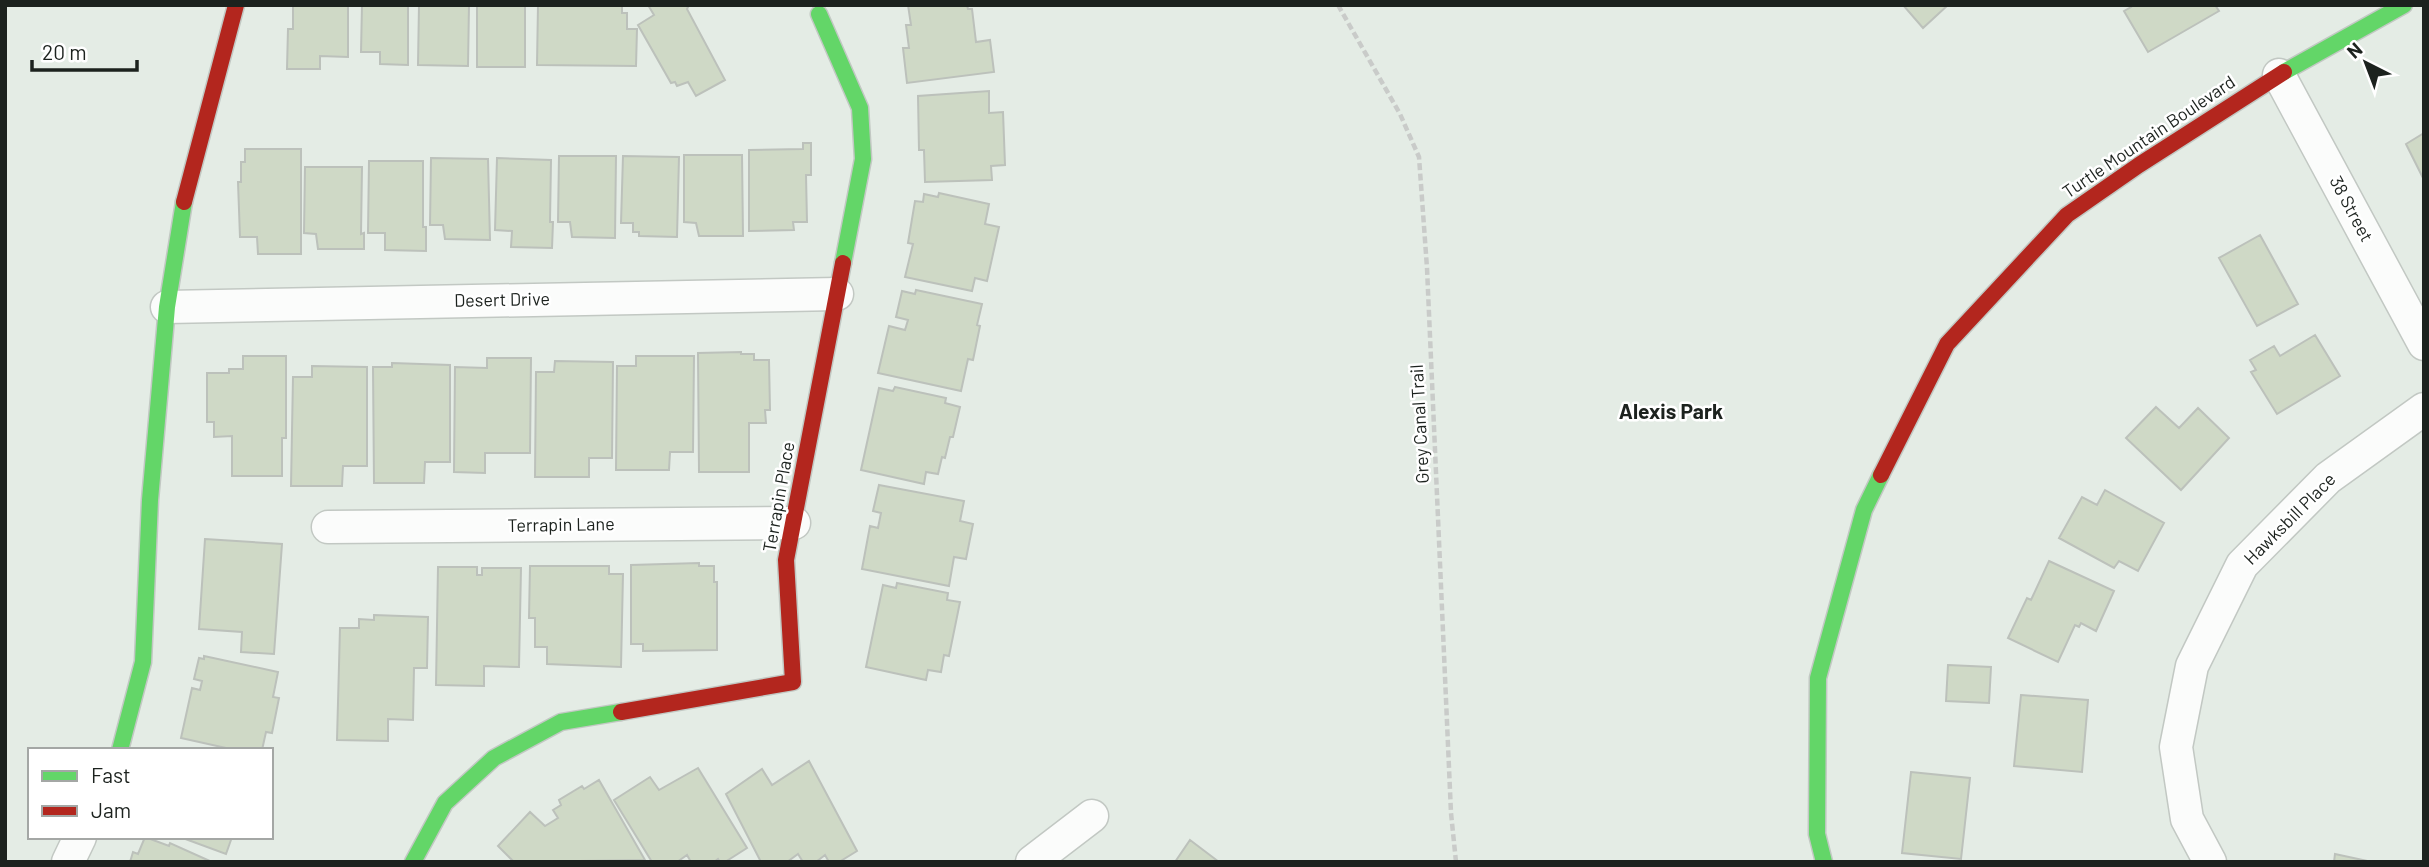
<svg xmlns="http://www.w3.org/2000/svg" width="2429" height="867" viewBox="0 0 2429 867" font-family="Barlow,sans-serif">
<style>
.building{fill:#cfd9c6;stroke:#bcc1bb;stroke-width:2}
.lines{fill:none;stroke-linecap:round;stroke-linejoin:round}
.street-casing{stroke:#c2c8c3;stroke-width:35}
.fast-casing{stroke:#c2c8c3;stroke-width:19}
.jam-casing{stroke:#c2c8c3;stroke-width:19}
.path{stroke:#c9cbc9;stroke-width:4.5;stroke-dasharray:7 3.5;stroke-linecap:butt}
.street{stroke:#fbfcfb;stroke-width:32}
.fast{stroke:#63d668;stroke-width:16}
.jam{stroke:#b3261e;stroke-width:16}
.labels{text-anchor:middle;stroke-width:5;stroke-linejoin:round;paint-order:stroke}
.street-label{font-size:18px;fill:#1c221e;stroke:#fff}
.quarter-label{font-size:21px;font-weight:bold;fill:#1c221e;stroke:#fff}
</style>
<rect width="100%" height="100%" fill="#e4ece5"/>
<path class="building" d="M293 5H348V57L320 56V69H287L288 29H293Z
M362 5H408V65L380 64V52H361Z
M419 5H469L468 66 418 65Z
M477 5H529L525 6V67H477Z
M538 5H622V13H627V29H637L636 66 537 65Z
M648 5H689L687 9 725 80 696 96 688 82 677 86 675 82 671 83 638 25 654 15Z
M908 5H967L968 9H972L976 42 990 40 994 72 907 83 903 48H909L906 25H911Z
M1903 5H1948L1923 28Z
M2130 5H2215L2219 11 2148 52 2124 11 2131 7Z
M989 91V113L1003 112 1005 165 991 166 992 180 925 182 924 150H919L918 96Z
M2424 133V180L2406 144Z
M803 143H811V175H806L807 222H793L794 230 749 231V150L803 149Z
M245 149H301V254H258L257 237H240L238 182H241V162H245Z
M684 155H742L743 236H699L696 223 684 222Z
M559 156H616L615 238 572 237 570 222H558Z
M623 156 679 157 677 237 639 236V232H633V223H621Z
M431 158 488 159 490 240 445 239 443 225H430Z
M497 158 551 160 550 222H553L552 248 511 247 512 231 495 230Z
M369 161H423V227H426V251L385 250V233H368Z
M305 167H362L361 234 364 233V249H318L316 234 304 233Z
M939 193 989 204 985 224 999 227 987 281 975 278 972 291 905 277 913 244 908 243 915 201 923 202 924 194 938 197Z
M2260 235 2298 304 2257 326 2219 258Z
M916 290 982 304 977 325 980 326 973 360 968 359 961 391 878 373 889 326 905 330 908 320 896 317 902 291 915 294Z
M2315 335 2340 376 2277 414 2251 372 2256 370 2250 360 2274 346 2280 356Z
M741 352V354H754V360H769L770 410H765L766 423H749V472H699L698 353Z
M243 356H286V438H282V476H232V436L214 437V422H207V373H229V369H243Z
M636 356H694L693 452H670L669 470H616L617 366H636Z
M487 358H531L530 453H485V473L454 472 455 367 487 368Z
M555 361 613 362 612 458H589V477H535L536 372H554Z
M392 363 450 365V462H425L424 483H374L373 367H392Z
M312 366 367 367V466H343L342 486H291L293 377H312Z
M895 387 946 398 945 403 960 407 953 437H950L945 458 942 457 938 474 926 472 924 484 861 470 879 388 893 391Z
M2156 407 2179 428 2198 408 2229 438 2181 490 2126 438Z
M879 485 964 501 960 521 973 524 966 559 954 557 949 586 862 569 870 526 878 528 881 513 873 511Z
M2105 490 2164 523 2138 571 2119 561 2114 568 2059 538 2082 497 2097 505Z
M205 539 282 544 274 654 241 652 242 632 199 629Z
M2049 561 2114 591 2096 631 2081 623 2079 627 2075 625 2058 662 2008 638 2027 598 2031 600Z
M699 563V566H714V582H717V650L643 651V644H631V565Z
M530 566H609V574H623L621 667 547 664V647H535V618H529Z
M438 567H477V575H482V568H521L519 667 484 666V686L436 685Z
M897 583 948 593 947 600 960 602 949 656 944 655 941 672 928 670 926 680 866 667 883 585 896 588Z
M374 615 428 617 427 668H414L413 720 388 719V741L337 740 340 628H359V619L374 620Z
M204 656 278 672 273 697 279 698 272 733 266 732 262 750H235L181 738 192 688 200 690 202 681 194 679 199 658 204 659Z
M1948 665 1991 667 1989 703 1946 701Z
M2021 695 2088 700 2082 772 2014 766Z
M809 761 857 851 839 862H829L825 855 816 862H803L798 854 787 862H761L726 794 762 769 772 785Z
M698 768 747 848 725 862H720L718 859 714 862H691L687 855 677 862H652L614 800 650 777 659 790Z
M1911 772 1970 778 1961 859 1902 853Z
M599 780 645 860 514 862 498 846 530 812 545 826 558 818 553 810 561 805 559 800 582 786 584 789Z
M145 837 169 846 170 843 212 862H130L133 852 138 854Z
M180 837H232L226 854Z
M1190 840 1219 862H1175Z
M2335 854 2372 862H2334Z"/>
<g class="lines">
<g class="street-casing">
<path id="street" d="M2279 75 2424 344
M167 307 837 294
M328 527 794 523
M68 862 80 837
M1032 862 1092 816
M2210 862 2187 819 2176 747 2192 666 2242 565 2328 478 2424 409"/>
</g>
<g class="fast-casing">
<path id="fast" d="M819 14 860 108 863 159 843 263
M2284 72 2404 5
M120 750 143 662 150 500 167 307 184 202
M413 862 445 803 494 758 561 722 621 712
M1824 862 1817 834 1818 678 1864 510 1881 475"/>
</g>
<g class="jam-casing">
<path id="jam" d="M184 202 236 5
M1881 475 1947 344 2067 215 2139 165 2284 72
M621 712 793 682 786 560 843 263"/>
</g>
<path class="path" d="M1338 5 1400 114 1419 157 1427 268 1451 813 1456 862"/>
<use href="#street" class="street"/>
<use href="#fast" class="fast"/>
<use href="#jam" class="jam"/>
</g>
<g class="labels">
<g class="street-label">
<text transform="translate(2149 137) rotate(-34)" y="6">Turtle Mountain Boulevard</text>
<text transform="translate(2351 209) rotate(62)" y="6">38 Street</text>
<text transform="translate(502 300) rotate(-1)" y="6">Desert Drive</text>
<text transform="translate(1420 424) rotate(-93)" y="6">Grey Canal Trail</text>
<text transform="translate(779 497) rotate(-80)" y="6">Terrapin Place</text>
<text transform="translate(2290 519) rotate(-45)" y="6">Hawksbill Place</text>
<text transform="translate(561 525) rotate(-1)" y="6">Terrapin Lane</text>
</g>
<g class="quarter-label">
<text x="1671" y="419">Alexis Park</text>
</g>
</g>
<rect width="2429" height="867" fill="none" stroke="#1c221e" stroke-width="14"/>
<rect x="28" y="748" width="245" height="91" fill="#ffffff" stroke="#a4a7a5" stroke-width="2"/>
<rect x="42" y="771" width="35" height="10" fill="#63d668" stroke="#a4a7a5" stroke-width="2"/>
<text x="91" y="783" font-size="21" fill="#1c221e">Fast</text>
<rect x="42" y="806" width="35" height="10" fill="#b3261e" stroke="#a4a7a5" stroke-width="2"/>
<text x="91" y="818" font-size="21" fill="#1c221e">Jam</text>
<g transform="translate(2366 63) rotate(318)" stroke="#ffffff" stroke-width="5" paint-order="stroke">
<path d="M0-5L12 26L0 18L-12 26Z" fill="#1c221e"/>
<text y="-10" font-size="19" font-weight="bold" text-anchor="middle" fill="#1c221e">N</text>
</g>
<path d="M32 60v10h105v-10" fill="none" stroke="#1c221e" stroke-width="3.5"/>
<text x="42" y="60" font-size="21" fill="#1c221e" stroke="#ffffff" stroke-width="5" paint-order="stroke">20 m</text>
</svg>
